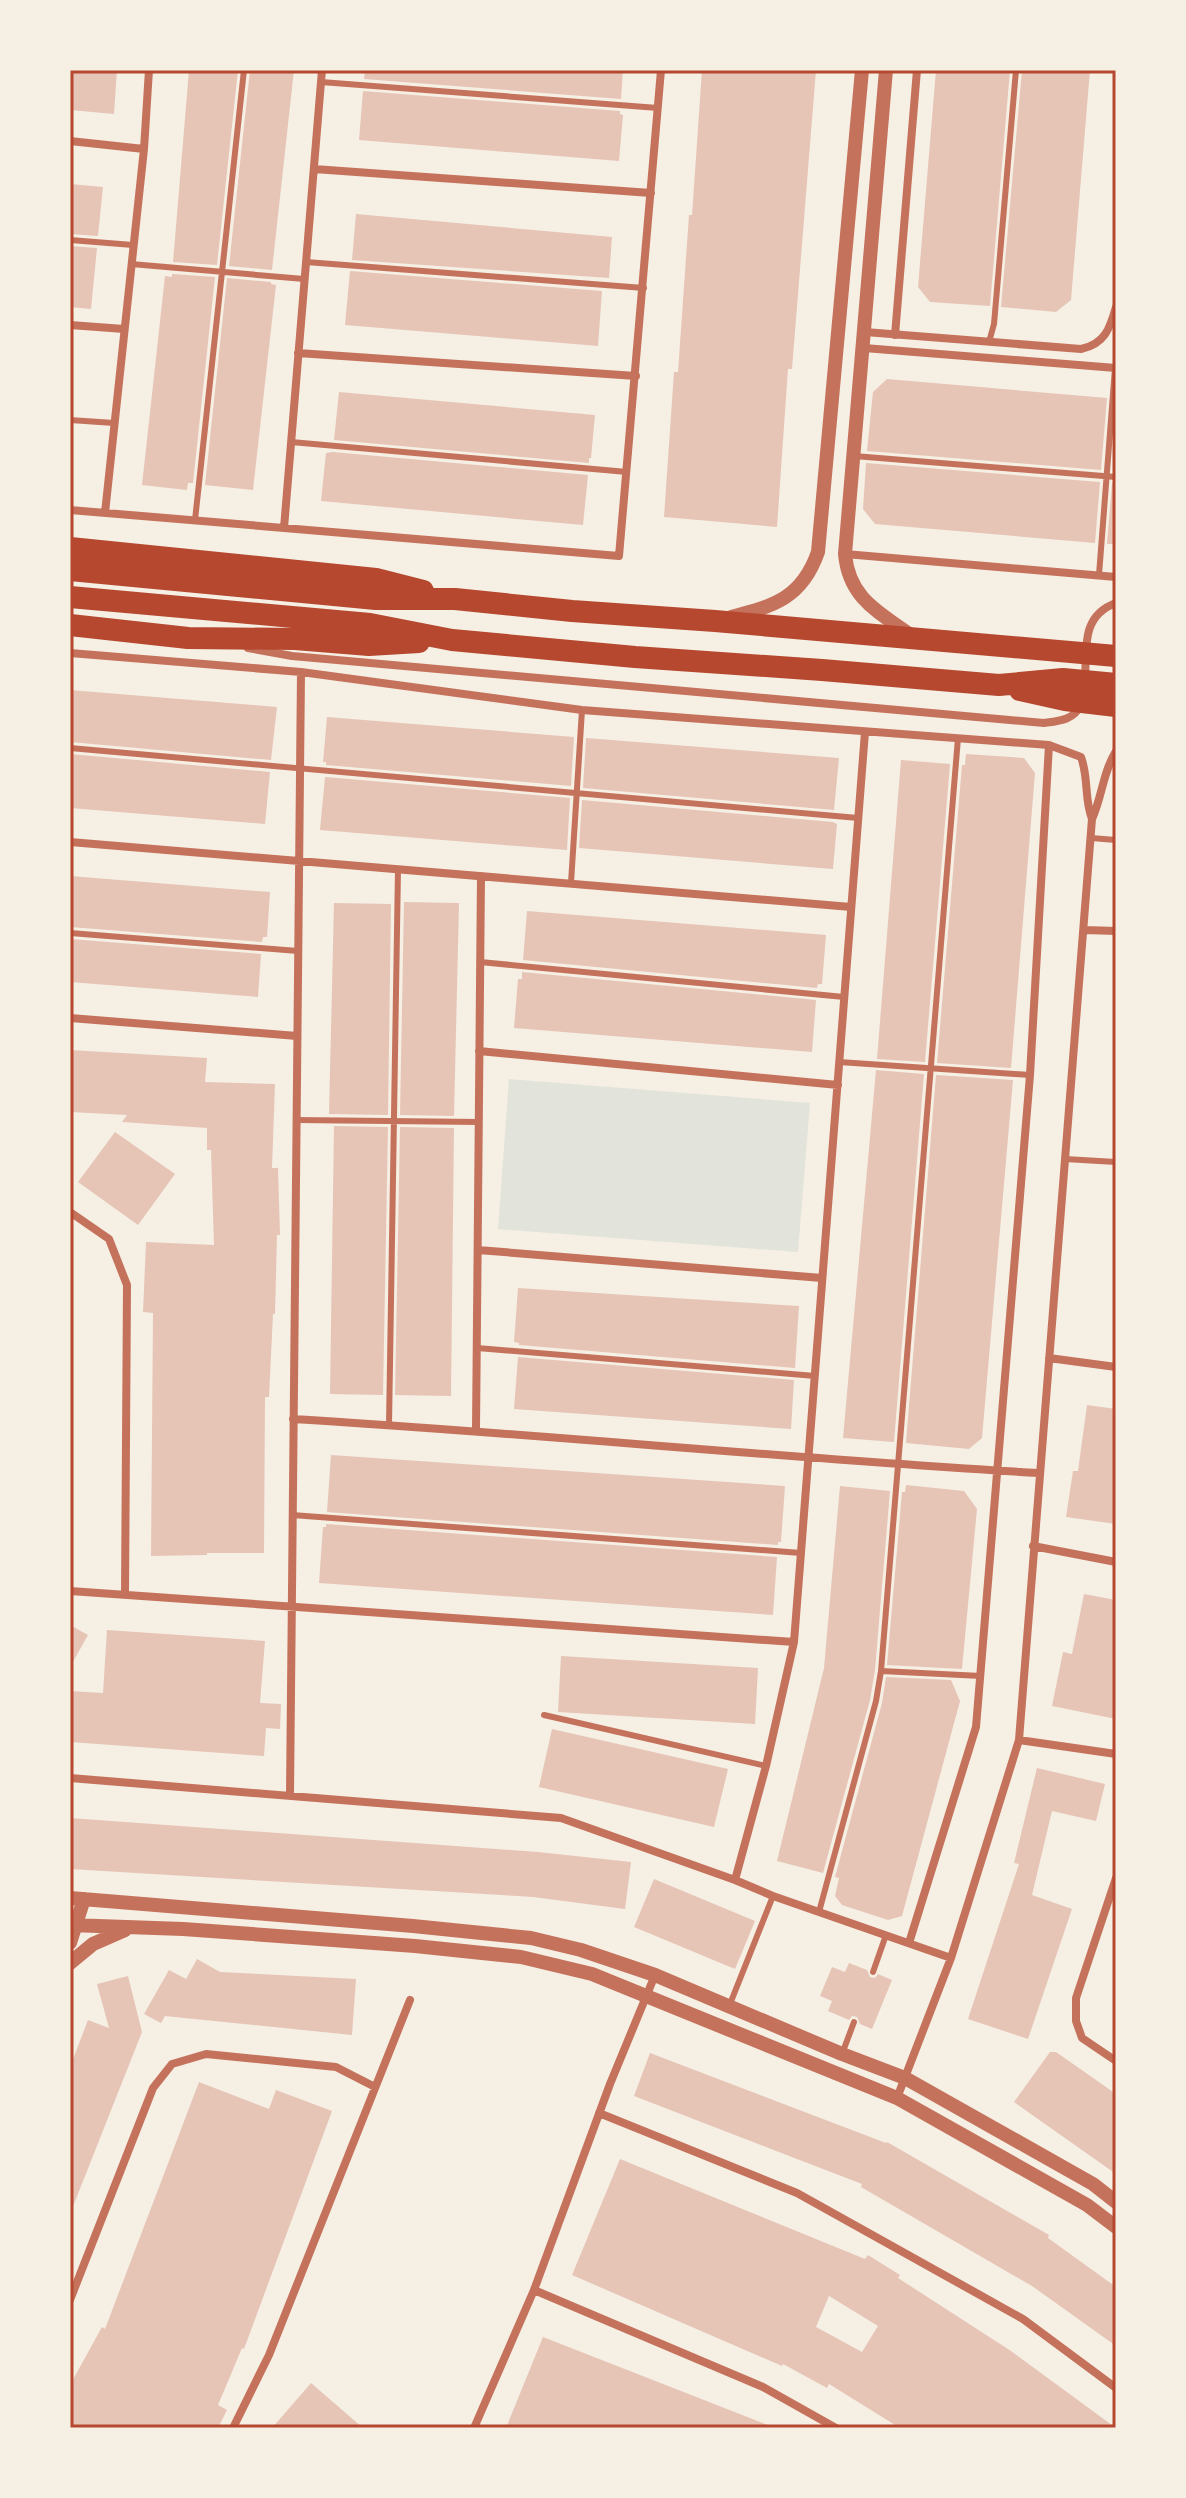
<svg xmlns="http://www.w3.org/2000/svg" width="1186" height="2498" viewBox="0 0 1186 2498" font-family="Jost,sans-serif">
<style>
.green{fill:#e2e4dc}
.building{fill:#e6c5b7;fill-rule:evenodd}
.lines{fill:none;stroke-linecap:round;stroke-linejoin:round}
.service{stroke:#c5725c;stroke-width:6}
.minor{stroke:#c5725c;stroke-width:8}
.tertiary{stroke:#c5725c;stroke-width:14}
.motorway{stroke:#b5482f;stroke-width:22}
.neatline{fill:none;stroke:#b5482f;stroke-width:3}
</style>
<rect width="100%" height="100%" fill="#f6efe4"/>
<path class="green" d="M509 1079 810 1103 798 1252 498 1229Z"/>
<path class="building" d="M73 70H117L114 114 70 110Z
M189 70H238L217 265 173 262Z
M250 70H294L272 270 229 266Z
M365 70H623L621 99 364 79Z
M702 70H816L792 369H788L777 527 664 517 674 372H678L689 215H692Z
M936 70H1010L990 306 930 302 918 287Z
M1022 70H1090L1071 300 1056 312 1001 307Z
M363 91 620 111V114L623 115 619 161 359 140Z
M70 184 103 187 98 236 70 234Z
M356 214 612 237 609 278 352 260Z
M70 246 97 248 91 309 70 307Z
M350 271 602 291 598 346 345 325Z
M172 274 215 277 193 483H188L187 490 142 485 165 276 172 277Z
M227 278 271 282V284L276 285 253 490 205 485Z
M887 379 1107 398 1101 470 867 451 873 392Z
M339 392 595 415 591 458H589V463L334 440Z
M333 452 588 475 583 525 321 501 326 453Z
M866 463 1100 482 1095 543 875 524 863 509Z
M1112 483H1116V544H1107Z
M70 690 277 707 271 760 70 742Z
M327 717 574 737 571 786 326 765V762H323Z
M586 738 839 758 834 810 583 788Z
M70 754 270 772 265 824 70 808Z
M966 754 1024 758 1035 773 1011 1068 937 1063 962 765H965Z
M901 760 950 764 925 1062 877 1059Z
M325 777 570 798 567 850 320 830Z
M582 800 833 822 837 824 833 869 579 848Z
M70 876 270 892 267 937H263L262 942 70 927Z
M404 902 459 903 454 1116 400 1115Z
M334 903 391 904 388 1115 329 1114Z
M527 911 826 935 822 984H818L817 988 523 960Z
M70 939 261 954 258 997 70 982Z
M522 972 816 1000 812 1052 514 1028 518 979H522Z
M70 1050 207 1058 205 1082 275 1084 272 1168H278L280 1235H277L275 1314H273L269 1397H265L264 1553H207V1555L151 1556 153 1313 143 1312 146 1242 214 1245 211 1150H207V1128L122 1122 127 1115 70 1112Z
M876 1070 924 1074 894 1442 843 1438Z
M936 1075 1013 1080 982 1438 969 1449 906 1443Z
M334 1126 388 1127 383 1395 330 1394Z
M400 1127 454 1128 451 1396 395 1395Z
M115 1132 175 1174 138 1225 78 1182Z
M518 1288 799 1306 795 1368 519 1345V1343L514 1342Z
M518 1357 794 1380 791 1429 514 1409Z
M1087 1405 1116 1409V1524L1066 1517 1073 1471H1078Z
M331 1455 785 1486 781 1542H778V1545L327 1512Z
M906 1485 964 1491 977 1509 962 1669 887 1665 902 1492H905Z
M840 1486 890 1491 875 1670 870 1700 823 1873 777 1861 824 1668Z
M326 1524 777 1557 773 1615 319 1583 323 1527H326Z
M1084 1594 1116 1600V1719L1052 1706 1063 1652 1072 1654Z
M70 1625 88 1635 70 1667Z
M107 1630 265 1641 260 1703 281 1704 280 1729 266 1728 264 1756 70 1742V1691L103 1693Z
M561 1656 758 1668 755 1724 558 1712Z
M886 1677 951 1680 960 1701 902 1916 888 1920 842 1905 835 1896 839 1878 835 1877 882 1703Z
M552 1729 728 1769 714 1827 539 1787Z
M1037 1768 1105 1784 1096 1821 1052 1811 1032 1895 1072 1909 1028 2039 968 2019 1019 1864 1014 1863Z
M70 1818 538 1852 631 1862 625 1909 533 1897 70 1869Z
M654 1879 755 1921 735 1969 634 1927Z
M197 1959 220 1972 356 1979 352 2035 165 2016 161 2023 144 2014 169 1970 186 1979Z
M849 1963 867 1970 870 1977 875 1978 878 1974 892 1980 872 2029 860 2024 857 2017 852 2016 849 2020 828 2011 832 2001 820 1996 832 1967 845 1972Z
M128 1976 142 2032 70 2214V2067L88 2020 109 2028 97 1984Z
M1050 2052H1056L1116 2094V2174L1014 2102Z
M650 2053 886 2143 887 2142 1049 2235 1048 2238 1116 2287V2346L1032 2286 861 2187 862 2184 634 2096Z
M199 2082 269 2109 276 2090 332 2111 244 2349 242 2348 218 2405 227 2410 218 2428H70V2385L102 2327 105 2329Z
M620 2159 865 2259 868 2255 900 2275 898 2278 1011 2351 1116 2428H900L829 2384 827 2388 783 2364 782 2366 572 2275ZM829 2296 878 2326 862 2352 816 2327Z
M543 2337 773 2427V2428H506Z
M311 2383 363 2428H272Z"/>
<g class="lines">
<path class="service" d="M321 82 658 108
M70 240 133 245
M306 262 644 288
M131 264 304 279
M989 342 994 324 1016 70
M70 420 114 423
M291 442 627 472
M854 456 1116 477
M195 520 244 70
M1099 575 1115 368
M70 748 858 818
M1091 838 1116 840
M571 883 582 710
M70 933 298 951
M480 962 844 997
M839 1062 1030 1075
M296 1120 479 1122
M1065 1159 1116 1162
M477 1348 815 1376
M389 1425 398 869
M292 1515 801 1553
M881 1671 981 1676
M544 1715 766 1766
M819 1912 876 1701 881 1671 958 738
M873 1972 886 1935
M730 2004 773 1896
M842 2054 854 2022"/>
<path class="minor" d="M70 141 144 149
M314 169 651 193
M70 325 124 329
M865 332 1081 349C1105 344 1110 328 1116 307
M895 335 917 70
M864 348 1116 368
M298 353 636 376
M70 510 619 556 661 70
M105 513 144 149 149 70
M284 528 322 70
M845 554 1116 577
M248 648 292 656 1044 723C1058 721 1074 720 1080 706
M70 653 301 672 582 710 1049 745 1081 757C1089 779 1084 799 1092 819
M1085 681C1087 650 1080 616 1116 603
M70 842 851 907
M1085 930 1116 931
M70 1018 297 1036
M479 1051 838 1085
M70 1212 109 1239 127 1285 125 1594
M478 1250 822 1278
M1049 1358 1116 1367
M293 1419C542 1434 790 1459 1039 1473
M476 1430 481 876
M1033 1546 1116 1562
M70 1591 794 1642
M1019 1740 1116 1754
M70 1778 561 1818 735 1880 773 1896 951 1958
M290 1794 301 672
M1116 1878 1076 1998V2021L1082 2038 1116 2061
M735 1880 766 1766 794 1642 865 732
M909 1943 976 1727 1030 1075 1049 745
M897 2098 951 1958 1019 1740 1092 819C1102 797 1103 772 1116 751
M599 2113 797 2193 1023 2319 1116 2388
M534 2290 763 2387 836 2428
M70 2300 153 2088 172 2064 206 2054 336 2067 375 2087
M233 2428 269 2355 410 2000
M474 2428 534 2290 610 2084 655 1975"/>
<path class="tertiary" d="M886 70 845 554C849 599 879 612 912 636
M731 617C774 606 802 598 818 552L862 70
M70 1898 413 1926 531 1938 581 1950 655 1975 842 2054 905 2078 1093 2184 1116 2202
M70 1925 183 1929 415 1946 521 1957 592 1974 897 2098 1087 2205 1116 2227
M70 1943 84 1899
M70 1963 93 1944 125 1930"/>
<path class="motorway" d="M70 548 376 579 423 591
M70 570 376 599H455L572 611 715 621 1116 656
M70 597 370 624 452 640 635 657 822 670 999 685 1063 679 1116 684
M70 625 188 638 295 639 369 645 419 642
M1020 690 1065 700 1116 706"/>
</g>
<rect width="1186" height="2498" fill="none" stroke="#f6efe4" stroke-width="144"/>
<rect x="72" y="72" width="1042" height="2354" class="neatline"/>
</svg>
